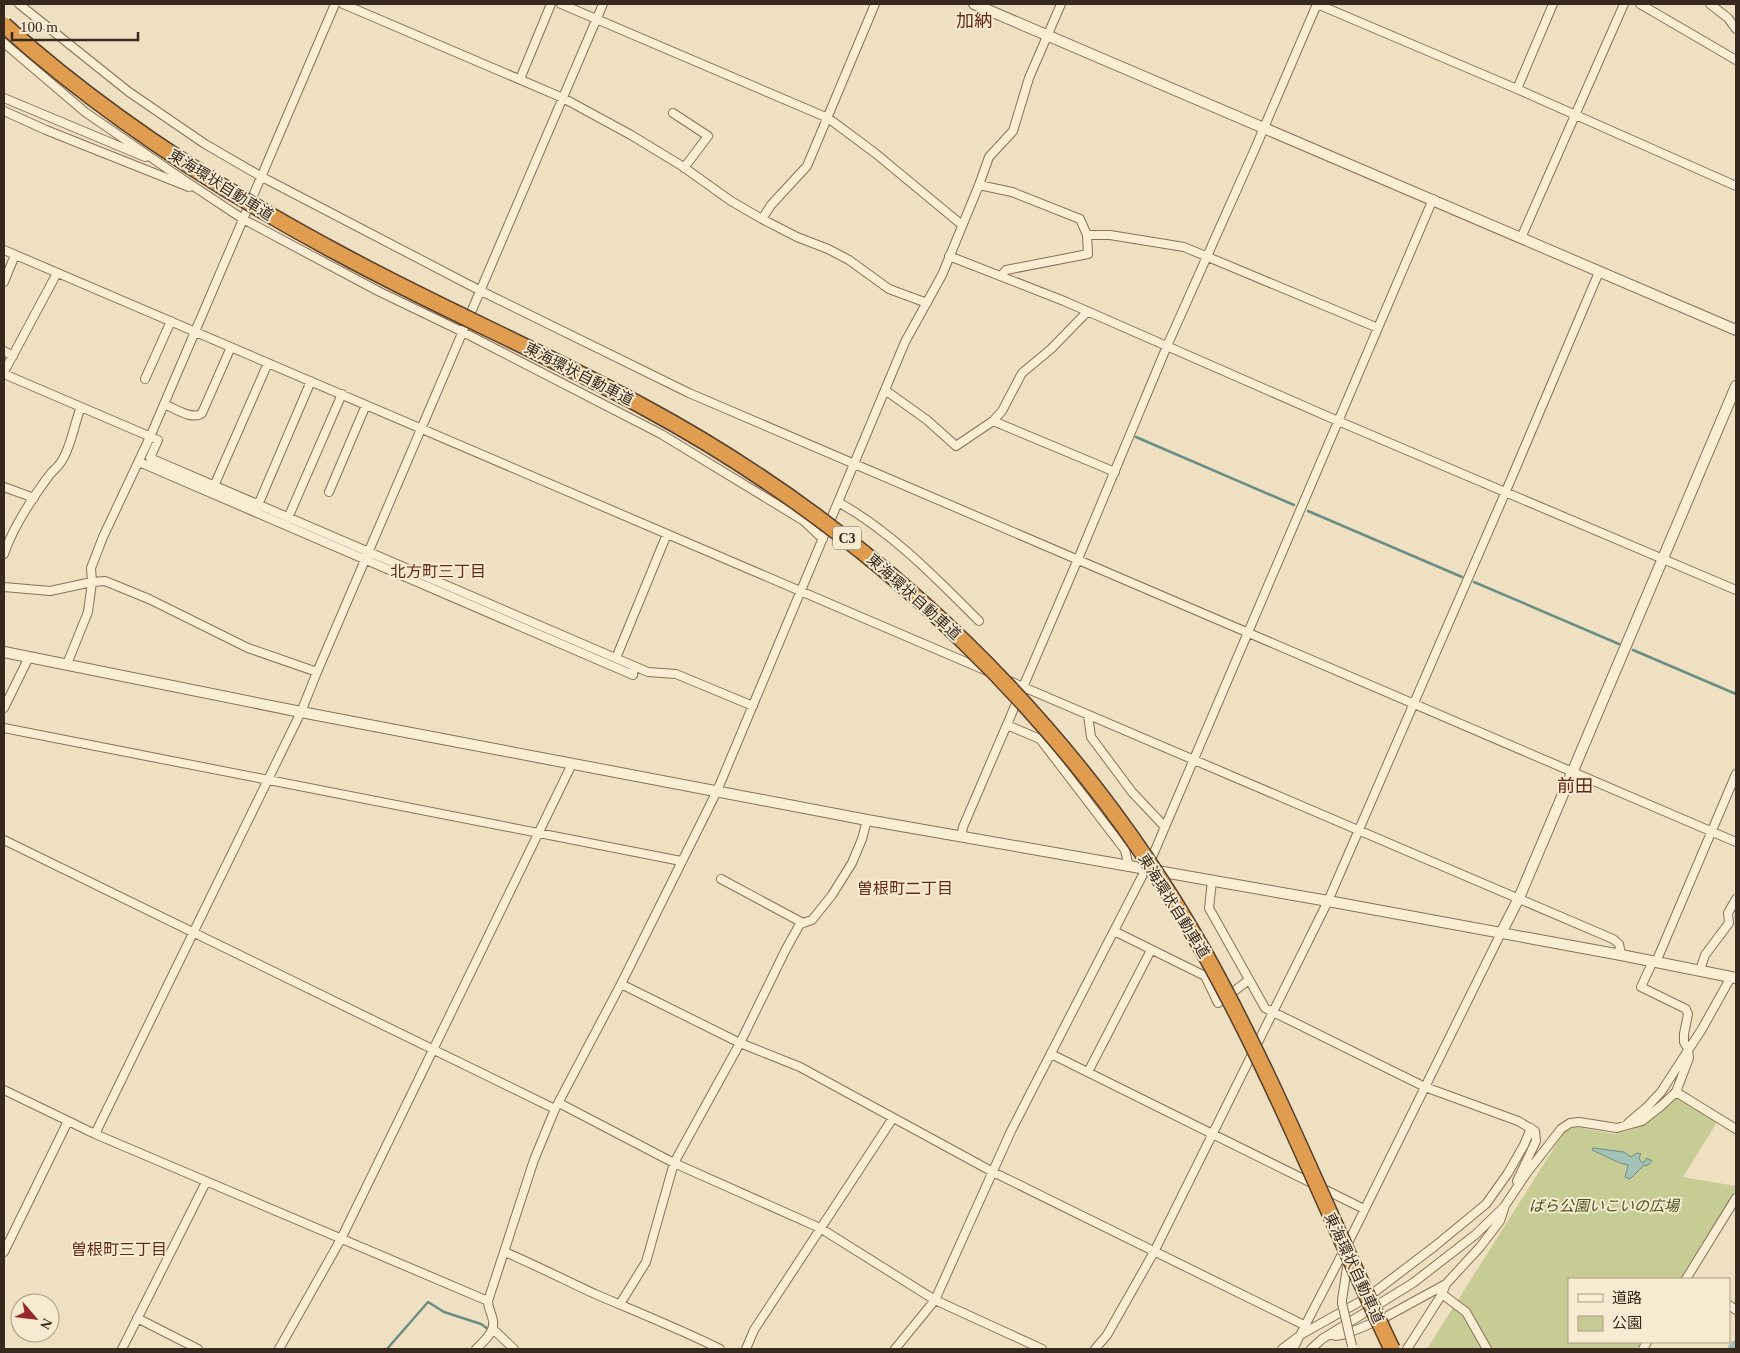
<svg xmlns="http://www.w3.org/2000/svg" width="1740" height="1353" viewBox="0 0 1740 1353" font-family="'Times New Roman','Noto Sans JP',serif">
<style>
.green{fill:#c7cc94}
.water{fill:#a3c1b7;stroke:#6a8e85}
.lines{fill:none;stroke-linecap:round;stroke-linejoin:round}
.stream{stroke:#6a8e85;stroke-width:2.5}
.river{stroke:#a3c1b7;stroke-width:15}
.minor-casing{stroke:#887158;stroke-width:10}
.tertiary-casing{stroke:#887158;stroke-width:12}
.minor{stroke:#f9edd4;stroke-width:8}
.tertiary{stroke:#f9edd4;stroke-width:10}
.minor-bridge-casing{stroke:#887158;stroke-width:10;stroke-linecap:butt}
.motorway-bridge-casing{stroke:#553f2d;stroke-width:18;stroke-linecap:butt}
.minor-bridge{stroke:#f9edd4;stroke-width:8}
.motorway-bridge{stroke:#e09d4f;stroke-width:15}
.labels{text-anchor:middle;stroke-width:4;stroke-linejoin:round;paint-order:stroke}
.shield{fill:#f6ead0;stroke:#706353;stroke-width:1}
.shield-label{font-size:14px;font-weight:bold;fill:#37291d}
.street-label{font-size:15px;fill:#37291d;stroke:#f6ead0}
.park-label{font-size:15px;font-style:italic;fill:#495423;stroke:#f6ead0}
.neighbourhood-label{font-size:16px;fill:#64291c;stroke:#f6ead0}
.quarter-label{font-size:18px;fill:#64291c;stroke:#f6ead0}
</style>
<rect width="100%" height="100%" fill="#eee0c1"/>
<path class="green" d="M1676 1095 1717 1122 1683 1177 1736 1186V1191L1681 1279H1569V1342H1641L1637 1349H1427L1564 1132 1575 1127 1615 1134 1627 1131 1652 1118Z"/>
<path class="water" d="M1593 1148 1624 1152 1631 1157 1637 1153 1641 1154 1639 1158 1641 1162H1644L1647 1158 1652 1161 1648 1165 1643 1166 1630 1179 1625 1177 1628 1165 1620 1163 1592 1150Z"/>
<g class="lines">
<path class="stream" d="M1136 437 1294 505
M1308 511 1462 577
M1474 582 1619 644
M1633 650 1736 694
M387 1349 428 1302 444 1312 481 1324 488 1329"/>
<path class="river" d="M1735 1349 1736 1348"/>
<g class="minor-casing">
<path id="minor" d="M19 4 129 92 205 144 262 177 481 291 689 393 1736 842
M343 4 563 98 631 135 682 166 731 201 762 219 797 237 828 249 849 260 889 289 927 303
M561 4 828 118 875 153 962 225
M1317 4 1517 89 1736 186
M1640 4 1736 60
M1710 4 1728 18 1736 29
M4 43 85 112 175 174 243 219 378 291 463 332 661 434 804 521 823 539
M520 79 551 4
M1517 89 1553 4
M4 98 145 157
M4 111 46 130 189 187
M673 113 708 136 684 168
M979 185 1012 192 1080 219 1087 235
M762 219 771 205 807 166 875 4
M1521 238 1624 4
M4 250 987 671
M949 256 1064 301 1338 421 1736 590
M1001 276 1006 270 1088 254 1087 235H1110L1184 247 1378 328
M4 282 15 255
M4 351 13 356
M4 372 57 273
M4 374 158 440 150 458 634 666
M145 379 171 321
M885 390 927 420 956 446 993 421 1115 472
M164 404C174 408 193 421 202 413L231 347
M993 421 1002 411 1022 373 1051 349 1087 312
M139 462 633 675 634 666 648 672 676 674 753 706
M214 486 268 363
M4 487 34 498
M329 492 366 405
M838 502C892 532 936 578 979 621
M258 505 311 381
M288 518 342 394
M4 554C13 527 31 500 48 477 52 471 58 467 61 462 71 448 74 424 81 407
M4 587 50 591 92 582 105 581 149 599 248 648 317 672
M616 658 667 534
M67 664 88 612 92 582 91 568 103 537 150 437 335 4
M1007 680 1613 939 1619 944 1621 955
M4 708 29 657
M1088 715 1091 737 1132 792 1165 827
M1007 725 1040 739 1125 850 1129 867
M4 728 681 861
M961 837 963 827 1078 559 1167 346 1254 151 1317 4
M4 840 555 1109
M721 879 803 923
M1212 881 1209 908 1265 1008 1425 1087 1518 1121 1535 1131 1536 1141 1517 1181
M1114 931 1205 976 1218 1003 1249 980
M1656 962 1736 774
M1700 970 1705 955 1729 923 1728 913 1736 899
M621 984 740 1043 800 1067 993 1172 1306 1326
M1051 1054 1364 1209
M1088 1072 1151 950
M4 1090 95 1134 488 1301
M1676 1092 1736 1129
M559 1103 674 1163 820 1228 935 1300 1042 1349
M1628 1123 1648 1106 1661 1092 1702 1029 1731 977
M95 1134 301 712 317 672 603 4
M4 1252 68 1121
M505 1252C535 1265 565 1280 595 1294 637 1312 680 1329 720 1349
M1686 1279 1736 1198
M1442 1294 1466 1312 1487 1349
M1342 1303V1300L1348 1261
M620 1304 646 1262 674 1163 740 1043 786 949 800 924 812 920 832 895 852 863 862 839 867 820
M1729 1305 1736 1310
M137 1318 198 1349
M493 1329 514 1349
M1331 1334 1336 1336 1346 1334 1382 1319 1446 1284 1480 1247 1500 1221 1504 1209
M122 1349 206 1182
M279 1349 341 1239 572 764
M476 1349C483 1342 495 1332 493 1321 492 1313 488 1310 488 1301L534 1160 555 1109 621 984 717 791 905 342 942 275 979 185 989 157 1013 131 1029 78 1061 4
M746 1349 754 1330 893 1118
M895 1349 935 1300 1011 1131 1153 855 1433 199
M1095 1349 1107 1335 1154 1252 1328 901 1506 491 1599 272
M1282 1349 1302 1334 1368 1297 1435 1246 1486 1204 1508 1173 1524 1145 1531 1128
M1293 1349 1354 1231 1501 933
M1311 1349 1322 1339 1413 1283 1475 1235 1504 1207 1526 1174 1561 1129 1570 1123 1579 1122 1617 1128 1642 1121 1661 1106 1676 1092 1689 1058 1688 1049 1684 1042V1034L1688 1014 1686 1009 1641 987 1653 961
M1407 1349 1442 1294 1446 1284
M1643 1349 1647 1342"/>
</g>
<g class="tertiary-casing">
<path id="tertiary" d="M974 4 1736 330
M4 652 301 712 867 820 1328 901 1621 955 1736 978
M1501 933 1519 898 1736 386"/>
</g>
<use href="#minor" class="minor"/>
<use href="#tertiary" class="tertiary"/>
<g class="minor-bridge-casing">
<path id="minor-bridge" d="M1342 1303 1352 1346"/>
</g>
<g class="motorway-bridge-casing">
<path id="motorway-bridge" d="M4 25C105 116 220 190 340 254 439 308 543 352 642 406 876 532 1075 722 1205 954 1276 1081 1329 1218 1392 1349"/>
</g>
<use href="#minor-bridge" class="minor-bridge"/>
<use href="#motorway-bridge" class="motorway-bridge"/>
</g>
<g class="labels">
<rect class="shield" x="833" y="526.5" width="28" height="23" rx="4"/>
<g class="shield-label">
<text x="847" y="543">C3</text>
</g>
<g class="street-label">
<text transform="translate(221 185) rotate(32)" y="5">東海環状自動車道</text>
<text transform="translate(579 374) rotate(27)" y="5">東海環状自動車道</text>
<text transform="translate(914 597) rotate(42)" y="5">東海環状自動車道</text>
<text transform="translate(1174 906) rotate(58)" y="5">東海環状自動車道</text>
<text transform="translate(1354 1268) rotate(65)" y="5">東海環状自動車道</text>
</g>
<g class="park-label">
<text x="1604" y="1211">ばら公園いこいの広場</text>
</g>
<g class="neighbourhood-label">
<text x="438" y="577">北方町三丁目</text>
<text x="905" y="894">曽根町二丁目</text>
<text x="119" y="1255">曽根町三丁目</text>
</g>
<g class="quarter-label">
<text x="974" y="27">加納</text>
<text x="1575" y="792">前田</text>
</g>
</g>
<rect width="1740" height="1353" fill="none" stroke="#37291d" stroke-width="10"/>
<rect x="1568" y="1278" width="162" height="65" fill="#f6ead0" stroke="#aa9d88"/>
<rect x="1578" y="1294" width="25" height="8" fill="#f9edd4" stroke="#aa9d88"/>
<text x="1612" y="1303" font-size="15" fill="#37291d">道路</text>
<rect x="1578" y="1316" width="25" height="15" fill="#c7cc94" stroke="#aa9d88"/>
<text x="1612" y="1328" font-size="15" fill="#37291d">公園</text>
<g transform="translate(35 1318) rotate(118)"><circle r="24" fill="#f6ead0" stroke="#aa9d88"/>
<path d="M0-4L9 19L0 12L-9 19Z" fill="#98272a"/>
<text y="-8" font-size="14" font-weight="bold" text-anchor="middle" fill="#37291d">N</text>
</g>
<path d="M12 32v8h126v-8" fill="none" stroke="#37291d" stroke-width="2.5"/>
<text x="20" y="32" font-size="15" fill="#37291d" stroke="#f6ead0" stroke-width="4" paint-order="stroke">100 m</text>
</svg>
